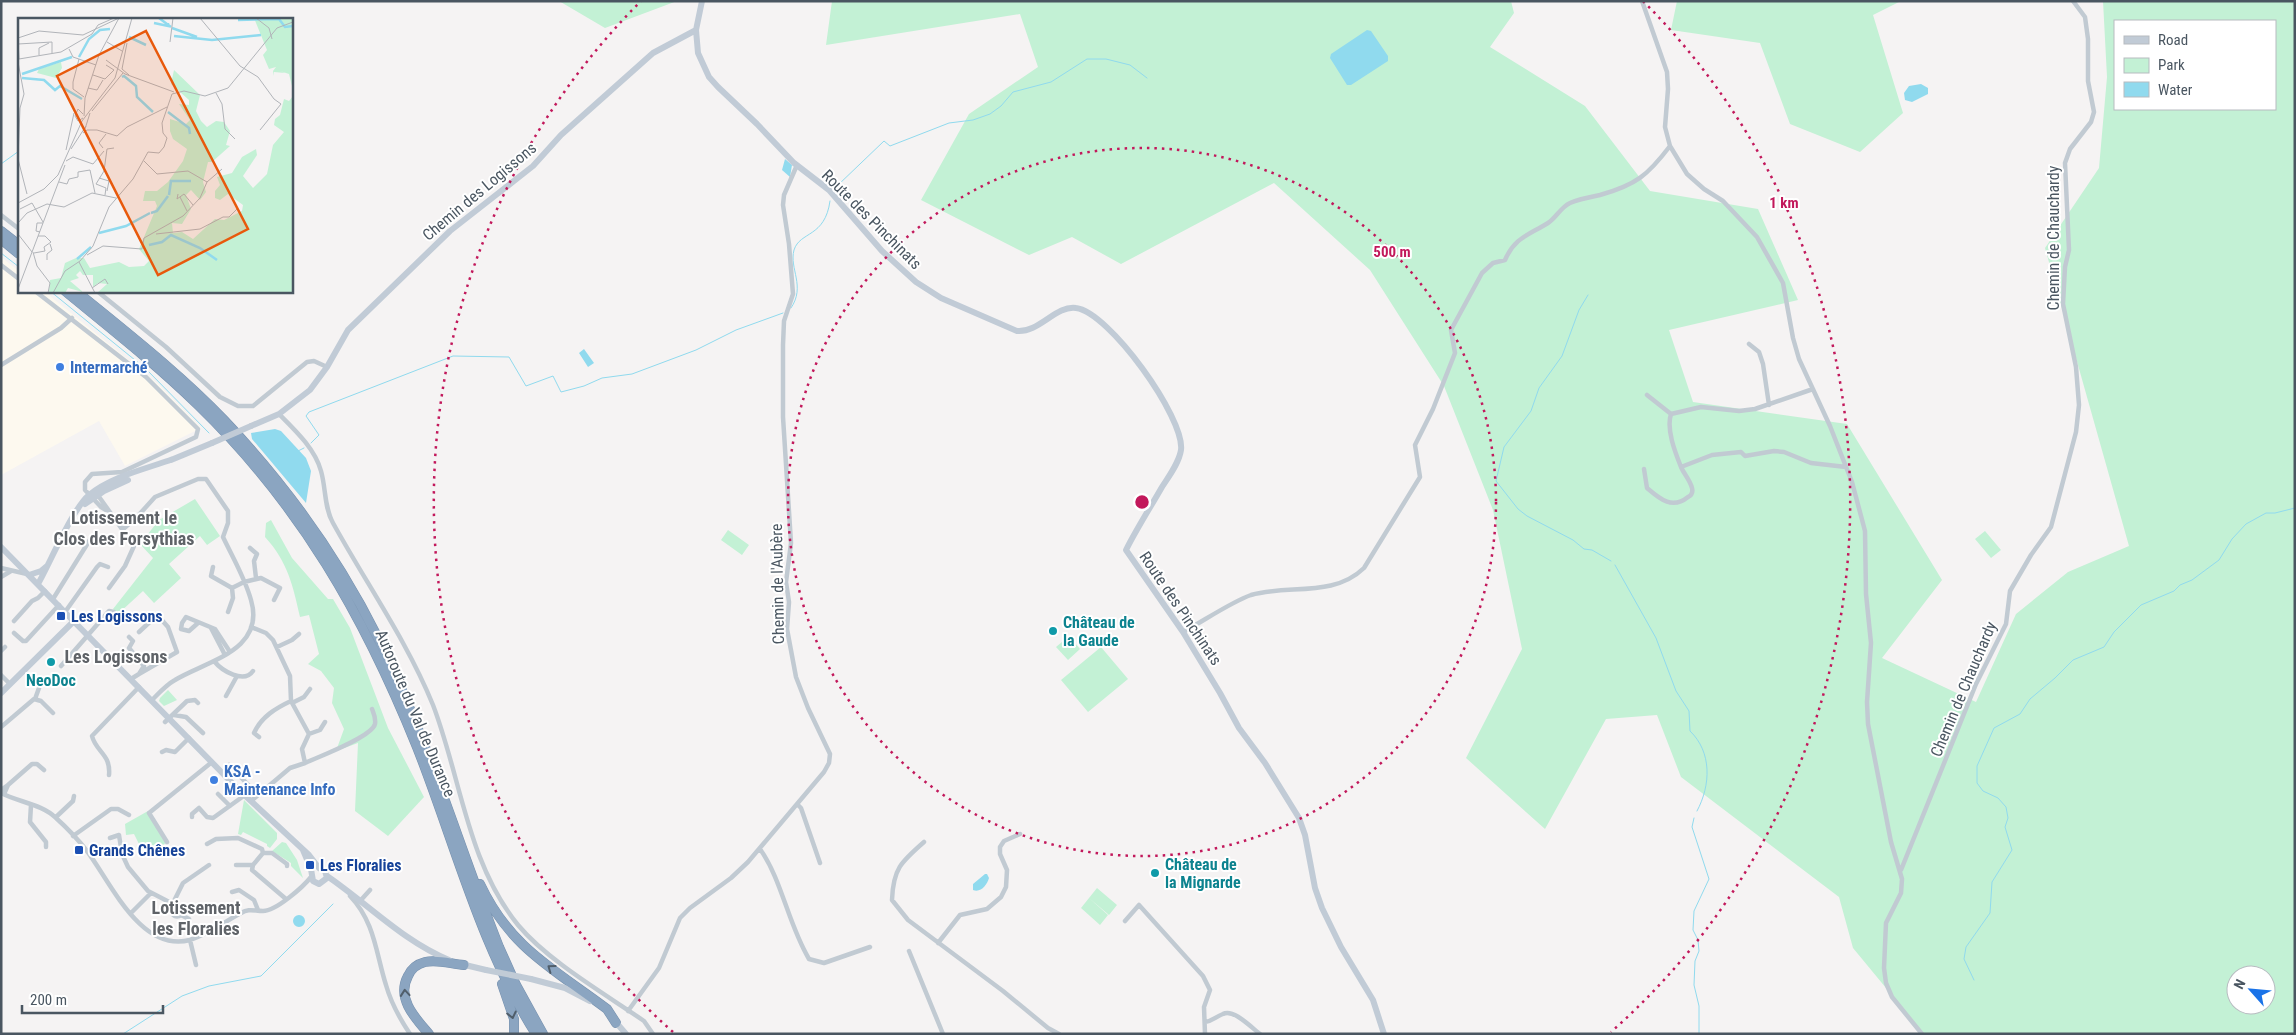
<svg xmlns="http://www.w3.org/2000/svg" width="2296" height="1035" viewBox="0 0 2296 1035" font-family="'Roboto Condensed',sans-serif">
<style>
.commercial{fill:#fdf9ef}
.green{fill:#c3f1d5;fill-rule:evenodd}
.water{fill:#90daee}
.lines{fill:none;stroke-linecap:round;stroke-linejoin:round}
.stream{stroke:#90daee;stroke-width:1}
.highway-casing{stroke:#7690ad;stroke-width:10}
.street{stroke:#c1cad2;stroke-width:4.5}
.secondary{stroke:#c1cbd6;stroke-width:6}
.highway{stroke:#8ba5c1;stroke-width:9}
.secondary-bridge{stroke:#c1cbd6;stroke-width:6}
.oneway{stroke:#505e6b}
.ring{fill:none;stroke:#c2185b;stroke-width:2.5;stroke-dasharray:2.5 5}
.shop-dot{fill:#3f7fe0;stroke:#fff;stroke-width:2}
.transit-dot{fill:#1a4fb4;stroke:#fff;stroke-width:2}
.culture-dot{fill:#0f9aa8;stroke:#fff;stroke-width:2}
.labels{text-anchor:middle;stroke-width:4;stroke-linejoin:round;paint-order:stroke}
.street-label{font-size:16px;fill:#4a5661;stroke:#fff}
.shop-label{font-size:16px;font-weight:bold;fill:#366cbe;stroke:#fff;text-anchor:start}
.transit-label{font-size:16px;font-weight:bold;fill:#164399;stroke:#fff;text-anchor:start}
.culture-label{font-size:16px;font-weight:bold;fill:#0d838f;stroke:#fff;text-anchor:start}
.neighbourhood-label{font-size:18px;font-weight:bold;fill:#5f6368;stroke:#fff}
.inset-river{fill:none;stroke:#90daee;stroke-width:2.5}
.inset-road{fill:none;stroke:#b1b4b9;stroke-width:1}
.view{fill:#e8590c;fill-opacity:0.15;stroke:#e8590c;stroke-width:2.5}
.inset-edge{fill:none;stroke:#4a5661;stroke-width:2.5}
.centre{fill:#c2185b;stroke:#fff;stroke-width:2.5}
.ring-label{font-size:15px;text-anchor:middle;font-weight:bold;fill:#c2185b;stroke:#fff;stroke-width:4;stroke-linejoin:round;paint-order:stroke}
</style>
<rect width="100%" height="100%" fill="#f5f3f3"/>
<path class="commercial" d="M1 257 19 271V291H44L158 384 201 428 125 466 99 421 1 475Z"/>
<path class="green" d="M559 1H677L605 28Z
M832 1H1511L1514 13 1490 47 1585 106 1650 191 1758 209 1798 300 1669 330 1693 402 1847 424 1942 580 1882 658 1976 702 2016 614 2068 572 2129 546 2045 248 2099 168 2107 77 2103 1H2295V1034H1924L1853 948 1839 897 1681 777 1657 715 1606 719 1545 829 1466 758 1522 649 1493 510 1444 386 1370 270 1274 183 1121 264 1072 237 1029 255 921 200 969 114 1038 67 1020 14 826 45ZM2115 21H2275V109H2115ZM2236 975H2266V1005H2236Z
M1677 1H1901L1873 15 1903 113 1860 152 1790 124 1760 43 1671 30Z
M195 499 220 536 207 545 200 536 169 564 181 578 154 603 143 591 118 614 113 609 153 558 140 544 159 520Z
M271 520 292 558 328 599H333L350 628 388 728 424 797 388 836 355 811 358 743 336 751 344 729 332 703 334 688 321 671 308 664 319 654 309 615 300 617C293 586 288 562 265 537L266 523Z
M728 530 749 545 742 555 721 540Z
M1985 531 2001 550 1991 558 1975 539Z
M1069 636 1080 649 1068 660 1056 647Z
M1101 647 1128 679 1088 712 1061 680Z
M168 690 177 700 164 706 159 701 160 698Z
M244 800 277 833V839L270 848 267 846V844L243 832 241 835 238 834Z
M148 811 166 843 145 856 134 834 126 835 125 824Z
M282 842 286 843 297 860 303 878 291 866V863L272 851Z
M1097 888 1117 905 1109 915 1089 898Z
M1089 898 1108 915 1100 925 1081 908Z"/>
<path class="water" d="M1367 30 1371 31 1388 56V61L1351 85H1347L1330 58 1331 54Z
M1921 84 1928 88V94L1912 102 1905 100 1904 93 1909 86Z
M785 159 792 165 790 177 782 170Z
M584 349 594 363 588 367 579 353Z
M275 429 281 431 306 458 311 471 306 503 252 439 251 433Z
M985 874H987L989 878C987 885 981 893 973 890V884Z
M293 921a6 6 0 1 1 12 0a6 6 0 1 1-12 0Z"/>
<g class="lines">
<path class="stream" d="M1 164 19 151
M834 192 837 186 884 141 890 146 949 123 973 120 990 114 1001 106 1013 92 1051 82 1087 59H1106L1130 65 1147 78
M1 253 19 267
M50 291 146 369 209 433
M1588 295 1579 310 1562 356 1539 388 1531 411 1504 447 1496 481 1518 509 1527 516 1573 540 1584 549 1592 550 1611 561
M791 308C806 286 789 269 794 250 800 231 825 238 830 201
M311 443 319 435 306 416 309 412 453 356 509 357 526 386 553 376 561 392 584 386 602 378 632 374 696 350 736 330 783 313
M298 451 304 448
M1615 565 1656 638 1676 691 1689 711 1690 731C1712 752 1711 785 1697 811
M1694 818 1692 827 1709 879 1694 911 1693 930 1698 940 1699 951 1695 961 1694 985 1699 1006V1034
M1974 980 1964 959 1966 947 1990 913 1992 882 2012 850 2005 827 2008 818 2006 807 1998 798 1983 791 1977 783V766L1994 728 2020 714 2030 699 2055 678 2073 660 2104 647 2114 632 2141 605 2174 591 2180 585 2192 580 2219 560 2232 539 2246 524 2266 513H2275L2295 508
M123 1034 182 996 209 986 261 976 333 904"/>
<g class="highway-casing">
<path id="highway" d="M1 231 19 245
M1 239 19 254
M65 291C110 328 156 364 198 405 301 505 364 616 417 747 455 843 480 946 536 1034
M76 291C126 332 179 373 224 420 285 484 338 558 378 638 427 737 458 844 499 947L516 985 543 1034
M480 884C510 948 554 969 607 1009L616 1023
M502 984 514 1019V1034
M429 1034C415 1018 396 998 408 976 411 969 417 964 425 962 438 959 451 964 464 965"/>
</g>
<path class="street" d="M1642 1 1667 72 1668 89 1665 127 1670 146 1687 174 1704 189 1723 201 1757 237 1783 283 1793 338 1799 359 1830 426 1852 482 1865 531 1866 594 1871 643 1867 702 1868 724 1891 842 1902 879 1901 893 1886 923 1884 968 1886 983 1892 997 1922 1034
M1 215 19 229
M1 265 19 279
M35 291 146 377 198 429 196 437 122 472 92 474 85 482V490L101 507 106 510
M97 291 166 347 220 397 238 406H253L307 362 314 361 327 367
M1749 344 1759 352 1763 364 1769 405
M1 365 61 328 72 318
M1647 395 1671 414
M279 414C296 431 315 449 321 471 326 488 324 507 333 523 366 583 407 641 433 705 461 778 467 862 518 925 548 961 605 994 644 1021L653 1034
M1681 467 1712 455 1741 452 1745 456 1774 451 1784 452 1811 463 1846 467
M1644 469 1647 488C1660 499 1672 510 1688 497 1692 495 1693 492 1692 488 1690 480 1684 474 1681 467 1675 452 1666 429 1671 414L1701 407 1739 411 1755 409 1813 389
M97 494 134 546 125 566 109 588
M122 530 136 518 155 497 198 479H206L228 511V523L223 537C233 558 245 578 251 600 266 651 206 661 175 680 166 685 159 693 152 700
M250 548 257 554 254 561 256 578
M213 567 211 576 232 588 244 582 261 578 280 588 274 600
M1 568 27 574
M1 577 11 571
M53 599 91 538 95 537 98 539
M65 612 97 567 100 564 108 567
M228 612 233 598 232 588
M14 621 32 601 38 598 45 591
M198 623 189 631 181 629 182 623 186 617 215 629 230 652
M211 628 225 655
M1183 632C1202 622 1231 602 1251 595 1288 584 1333 598 1364 568L1420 477 1415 445 1433 409 1455 353 1451 330 1482 273 1493 263 1505 260C1515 237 1529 235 1548 223 1556 218 1561 207 1570 203 1579 199 1590 197 1600 195 1636 185 1648 175 1670 146
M14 633 23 641H26L59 605
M129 637 133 641 129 648 144 666 139 674 131 679
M277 647 292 640 299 634
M1 651 5 647
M214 661C222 671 244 684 253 671
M61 666 109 611 114 612 119 617
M139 674 177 652 168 627 160 618H154L139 632
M1 675 10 684
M226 696 237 676
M35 699 39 688
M292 703 304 697 310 689
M174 715 186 717 203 733
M165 722 187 701 195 700 198 703
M1 727 34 699 41 701 53 713
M309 734 320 730 325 722
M259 737 254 733C261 717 276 708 291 701
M162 752 166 750 175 752 189 738
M305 763C318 757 372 737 375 724 376 718 374 714 372 709
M229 765 257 794
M109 775C111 754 96 752 92 736L139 687
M8 785 32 764H37L44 770
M1 790 8 785 4 794
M1 793C18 802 42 804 56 818 66 827 80 842 87 851 111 883 141 953 190 940 209 934 224 922 241 913 249 908 254 911 263 911 276 911 303 887 311 877
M218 794 230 806
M251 801 290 768 305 763 302 749 309 734 291 701 290 676 273 640 266 633 251 627
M797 804 801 808 820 863
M31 805 30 822 46 842V847
M56 817 73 801 74 796
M192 817V814L199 808 207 817 213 818 245 795
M73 836 111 809H118L129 815
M110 838 119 835 122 854 128 867 148 891 175 905
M167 842 149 813 212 762
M924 842C901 862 893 869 892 900L908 920 1003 991 1048 1028 1059 1034
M207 844 216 839 238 838 262 849 263 853
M760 849C782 880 788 924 809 959L824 963 870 947
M263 853 253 865 252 870 286 899
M263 853H272L287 864V866
M236 865H253
M1901 870 1976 684 2006 624 2010 591 2031 555 2051 527 2076 432 2079 405 2076 367 2063 304 2065 267 2069 250 2065 163 2070 149 2091 122 2094 112 2088 81V39L2085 17 2073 1
M232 892 239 890 254 900 258 910
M350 896C375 922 376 954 386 985 391 1003 400 1019 410 1034
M361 900 370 890
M173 903 183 883 209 865
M171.5 911a5.5 5.5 0 1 1 11 0a5.5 5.5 0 1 1-11 0Z
M131 913 151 893
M181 915 189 919
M1125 921 1139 905 1203 976 1210 990 1204 1007 1205 1034
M190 940 196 965
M938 943 960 915 987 909 1001 897 1006 887 1007 870 1000 854V847L1004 841 1020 834
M909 951 943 1034
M628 1011 659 968 680 918 690 908 731 878 748 862 824 772 829 763 830 754 808 708 796 677 787 629 789 602 786 582 791 543 783 417V345L784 321 793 294 789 244 783 205 784 195 797 165
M1205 1022C1213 1021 1215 1017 1223 1014 1233 1008 1252 1028 1260 1034"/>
<path class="secondary" d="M702 1 696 30 698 53 709 77 718 87 757 124 794 163 829 190 882 251 916 282 941 298 1017 331C1039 333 1056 305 1076 308 1109 312 1185 418 1181 450 1179 463 1169 476 1162 487 1150 508 1137 528 1126 550L1183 632 1220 693 1239 728 1265 763 1299 818 1305 835 1315 888 1322 908 1341 947 1373 1000 1384 1034
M251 426 279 414 310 390 327 367 348 330 450 231 533 166 561 135 653 53 696 30
M171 460 212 443
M85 504 104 491 128 480
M1 547 238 789 309 855 319 868 325 871 327 878 319 884 313 881 311 869 303 850
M29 575 41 571 47 566
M38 584C50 563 73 508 89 495 112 476 146 469 173 459
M1 693 74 621
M327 876C368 904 403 941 449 960
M461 964 486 970
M531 979 565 988 590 1001
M614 1020 626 1034"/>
<use href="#highway" class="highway"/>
<path class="secondary-bridge" d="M212 443 251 426
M486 970 531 979"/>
</g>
<defs><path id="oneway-chevron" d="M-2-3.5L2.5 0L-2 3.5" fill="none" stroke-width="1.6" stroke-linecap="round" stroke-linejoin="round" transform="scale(1.25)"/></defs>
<g class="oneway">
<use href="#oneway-chevron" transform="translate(551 968) rotate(-144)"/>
<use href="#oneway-chevron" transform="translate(405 993) rotate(-95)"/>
<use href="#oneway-chevron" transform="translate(512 1015) rotate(77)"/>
</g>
<g class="ring">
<circle cx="1142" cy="502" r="354"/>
<path d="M673 1032A708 708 0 0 1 641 1M1643 1A708 708 0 0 1 1611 1032"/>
</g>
<g class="shop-dot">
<circle cx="60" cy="367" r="5"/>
<circle cx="214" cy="780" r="5"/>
</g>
<g class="transit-dot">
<rect x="56" y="611" width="10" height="10" rx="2.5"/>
<rect x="74" y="845" width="10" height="10" rx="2.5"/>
<rect x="305" y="860" width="10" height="10" rx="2.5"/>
</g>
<g class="culture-dot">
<circle cx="1053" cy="631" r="5"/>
<circle cx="51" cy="662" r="5"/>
<circle cx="1155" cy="873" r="5"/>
</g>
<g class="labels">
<g class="street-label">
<text transform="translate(479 191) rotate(-40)" y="6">Chemin des Logissons</text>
<text transform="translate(872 219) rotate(45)" y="6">Route des Pinchinats</text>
<text transform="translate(2053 238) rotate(-90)" y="6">Chemin de Chauchardy</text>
<text transform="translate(777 584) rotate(-91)" y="6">Chemin de l'Aubère</text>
<text transform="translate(1181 608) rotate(56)" y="6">Route des Pinchinats</text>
<text transform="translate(1963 689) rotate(-67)" y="6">Chemin de Chauchardy</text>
<text transform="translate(416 713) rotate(67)" y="6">Autoroute du Val de Durance</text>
</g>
<g class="shop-label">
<text x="70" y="373">Intermarché</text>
<text x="224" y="777">KSA -<tspan x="224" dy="18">Maintenance Info</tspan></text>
</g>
<g class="transit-label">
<text x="71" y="622">Les Logissons</text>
<text x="89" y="856">Grands Chênes</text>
<text x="320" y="871">Les Floralies</text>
</g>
<g class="culture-label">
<text x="1063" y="628">Château de<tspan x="1063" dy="18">la Gaude</tspan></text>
<text x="51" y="686" text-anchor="middle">NeoDoc</text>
<text x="1165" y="870">Château de<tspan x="1165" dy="18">la Mignarde</tspan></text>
</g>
<g class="neighbourhood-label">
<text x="124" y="524">Lotissement le<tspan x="124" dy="21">Clos des Forsythias</tspan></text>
<text x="116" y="663">Les Logissons</text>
<text x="196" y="914">Lotissement<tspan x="196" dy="21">les Floralies</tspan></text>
</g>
</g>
<g transform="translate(18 18)">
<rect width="275" height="275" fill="#f5f3f3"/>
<path d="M236 0H275V72L271 56 262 53 267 55 256 54V58L255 53 258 49 251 51 245 37 249 32ZM43 44 44 50 38 60 19 55 21 51ZM156 52 182 77 178 93 183 103 189 109 198 103 206 104 212 113 208 127 212 128 194 144H190L185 164 188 174 182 182 173 172 168 177 173 191 164 206 154 205 155 215 164 214 175 221 197 201 206 202 224 193 225 187 210 176 202 182 197 180V173L202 167 199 159 214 155 224 139 238 131 239 137 225 158 235 170 249 156 255 127 266 114 256 107 257 101 262 97 266 81 271 83 275 78V275H79L89 266 80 265 75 269V257H65L62 253 58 257 61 260 52 263 65 274 50 270 47 275H31L32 262 43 260 47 245 58 240H66L72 250 101 244 111 249 126 248 131 243 121 231 139 188 137 183H125L127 173H139L150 164 165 143 169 131 155 121 152 113V101L168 106 172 102 161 86 171 87V82L153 66Z" fill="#c3f1d5"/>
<path class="inset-river" d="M141 0 153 9M220 2 261 1 267 9 275 8M136 5 150 8V5M154 10 179 19M156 18 194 22 243 17M111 19 128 27M61 39 71 21 82 12 92 11M4 56 54 39M104 59 106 58 118 68 119 79 135 94M4 60 26 62 37 72 42 68 64 81M150 94 171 110 172 116M151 177 153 163H173M133 195 139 193 150 178M81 215 108 208 132 195M131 227 144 224 153 217 182 230 199 242M59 241 73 229"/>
<path class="inset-road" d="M182 0 222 48 240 59 256 81 263 86 242 112M238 0 251 10 254 21M0 20 21 13 65 17 101 0M0 23 1 41M89 24 104 33M152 24 155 0M109 25 104 51 111 57M0 26 34 24V35M51 31 55 39 78 47M21 37V30L31 25M1 41 43 34 74 16 80 7 96 0M88 42 107 56 156 74M0 44 6 76 2 90 0 141 9 176M75 57 87 61 96 52 88 47M55 64 61 41M55 64V71L66 79M70 70 79 72 85 62M198 75 204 86 207 111 217 121M74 93 105 55M66 98 67 80 81 37 101 0M65 100 60 103 57 98 60 91 65 96M67 111 72 95M65 115 69 112H79L99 118 109 109 149 89M85 130 81 125 88 116M53 131 68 108M48 132 56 95M48 143 55 139 75 146 86 133M126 143 139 156 170 153 189 164M81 160 91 163 89 173M41 164 49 166 51 161 60 159V154L72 152 77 175M160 176 159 181 166 176 175 187M87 177 88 170 78 166 86 153 89 131 96 130M162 179 169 193M0 185 26 171 40 157 64 103 97 60 114 0M2 191 14 185 25 204M0 205 9 195 29 186 46 189 74 175 98 180M22 214 18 213 19 205H25M0 216 14 234M138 216 182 211 205 199H211L220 190M20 218H27L33 224 26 229M15 234 19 248 32 265 30 275M16 235 27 233 26 229M69 237 85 228 124 231 126 220 165 198 182 180 189 164 204 151M29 242V236L34 232 32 226M61 244 77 275M74 270 87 261 90 266M0 271 47 147M35 275 47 253 62 243 75 228 91 189 115 161 130 134 141 135 146 129 149 120 145 115 144 105 154 76 166 73 187 78 210 70 259 10 275 4"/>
<path class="view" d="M128 13 230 211 140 257 39 58Z"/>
<rect width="275" height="275" class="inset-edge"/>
</g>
<circle cx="1142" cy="502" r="8" class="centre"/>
<g class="ring-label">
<text x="1784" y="208">1 km</text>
<text x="1392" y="257">500 m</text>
</g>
<rect width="2296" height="1035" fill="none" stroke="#4a5661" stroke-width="5"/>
<rect x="2114" y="20" width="162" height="90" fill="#ffffff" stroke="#b7bbc0"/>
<rect x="2124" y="36" width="25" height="8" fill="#c1cbd6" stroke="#b7bbc0"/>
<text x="2158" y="45" font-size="15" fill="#4a5661">Road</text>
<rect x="2124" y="58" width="25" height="15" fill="#c3f1d5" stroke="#b7bbc0"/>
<text x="2158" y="70" font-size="15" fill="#4a5661">Park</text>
<rect x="2124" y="82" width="25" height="15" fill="#90daee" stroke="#b7bbc0"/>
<text x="2158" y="95" font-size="15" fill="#4a5661">Water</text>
<g transform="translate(2251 990) rotate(297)"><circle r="24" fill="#ffffff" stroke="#b7bbc0"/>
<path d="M0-4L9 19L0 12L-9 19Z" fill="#1a73e8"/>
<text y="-8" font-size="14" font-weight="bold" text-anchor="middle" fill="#4a5661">N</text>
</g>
<path d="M22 1005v8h141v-8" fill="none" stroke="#4a5661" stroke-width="2.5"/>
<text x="30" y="1005" font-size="15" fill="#4a5661" stroke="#ffffff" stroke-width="4" paint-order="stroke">200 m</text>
</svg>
